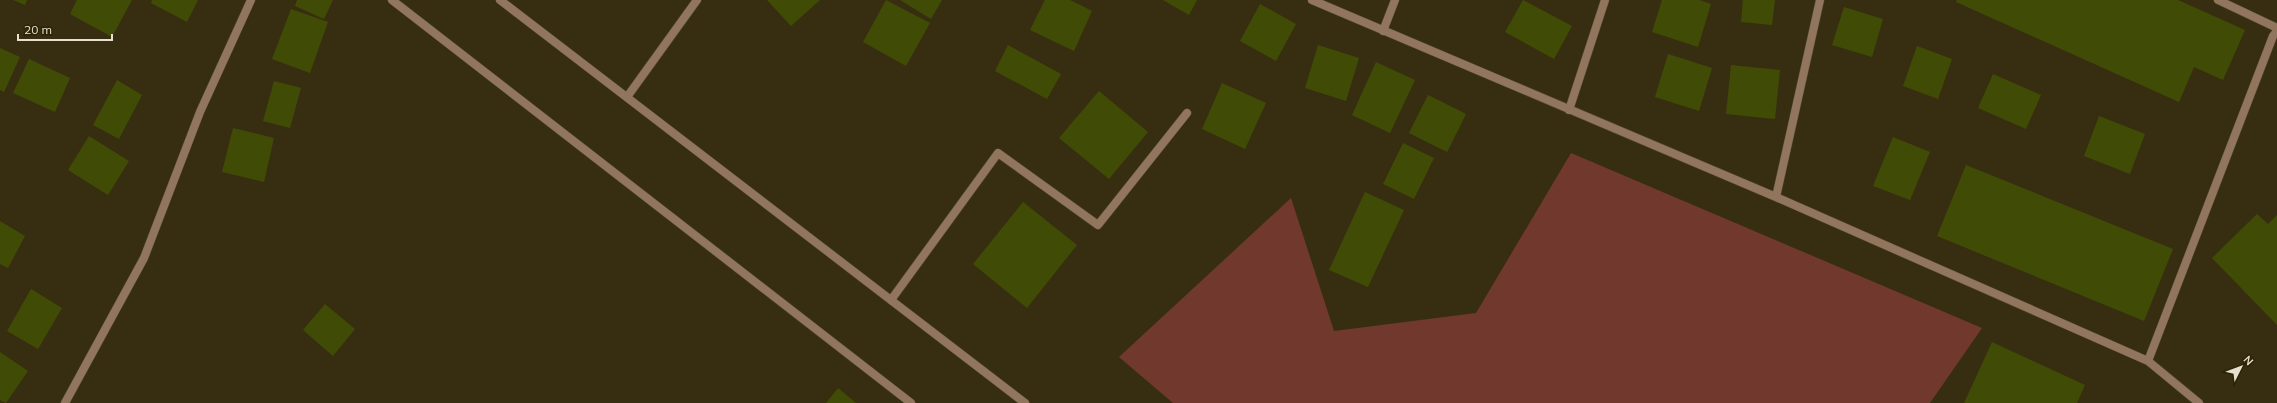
<svg xmlns="http://www.w3.org/2000/svg" width="2277" height="403" viewBox="0 0 2277 403" font-family="Mulish,sans-serif">
<style>
.green{fill:#71392d}
.building{fill:#404c05}
.lines{fill:none;stroke-linecap:round;stroke-linejoin:round}
.lane-casing{stroke:#534a30;stroke-width:9}
.street-casing{stroke:#534a30;stroke-width:9}
.lane{stroke:#91755d;stroke-width:8}
.street{stroke:#91755d;stroke-width:8}
</style>
<rect width="100%" height="100%" fill="#372e11"/>
<path class="green" d="M1571 153 1982 328 1930 403H1173L1119 357 1291 198 1334 331 1476 313Z"/>
<path class="building" d="M13 0H27L25 5Z
M77 0H132L112 37 70 14Z
M152 0H198L187 22 151 3Z
M297 0H333L324 19 295 6Z
M767 0H820L791 26Z
M886 0 930 23 906 66 863 42Z
M900 0H942L931 19Z
M1045 0H1070L1092 11 1074 51 1030 30Z
M1163 0H1197L1189 15Z
M1523 0 1572 26 1554 59 1505 32Z
M1662 0H1699L1711 4 1698 47 1652 32Z
M1743 0H1775L1772 25 1741 22Z
M1957 0H2178L2245 30 2223 80 2194 67 2179 102 1956 2Z
M1260 4 1296 24 1276 61 1240 41Z
M1844 7 1883 19 1872 57 1832 45Z
M291 9 328 22 310 73 272 59Z
M1008 45 1061 74 1047 99 995 71Z
M1318 45 1359 58 1346 101 1305 88Z
M1917 46 1952 59 1938 99 1903 86Z
M0 48 20 57 4 92 0 90Z
M1668 54 1712 68 1699 111 1655 97Z
M29 59 70 78 55 112 13 93Z
M1376 62 1415 80 1390 133 1352 115Z
M1731 65 1780 70 1775 119 1726 114Z
M1993 74 2041 95 2026 129 1978 108Z
M117 80 142 95 119 139 93 125Z
M274 81 301 88 290 128 263 121Z
M1222 83 1266 103 1245 149 1202 129Z
M1099 91 1148 132 1109 179 1059 138Z
M1428 95 1466 114 1447 152 1409 133Z
M2099 116 2145 134 2130 174 2084 156Z
M233 128 274 138 264 182 222 172Z
M89 136 129 161 108 195 68 170Z
M1893 137 1930 152 1910 200 1873 186Z
M1403 143 1434 158 1414 199 1383 184Z
M1966 165 2173 249 2144 321 1937 236Z
M1365 192 1404 210 1368 287 1329 270Z
M1023 202 1077 245 1027 308 973 264Z
M2257 214 2268 224 2277 215V325L2212 258Z
M0 221 25 236 8 268 0 264Z
M31 289 62 308 38 349 7 331Z
M325 304 355 329 333 356 303 330Z
M1992 342 2085 385 2077 403H1964Z
M0 352 28 371 6 403 0 400Z
M838 388 856 403H826Z"/>
<g class="lines">
<g class="lane-casing">
<path id="lane" d="M2218 0 2277 28
M891 300 998 153 1098 225 1187 113"/>
</g>
<g class="street-casing">
<path id="street" d="M392 0 911 403
M500 0 1025 403
M1312 0 1776 197 2148 361 2199 403
M1383 31 1395 0
M627 97 697 0
M1569 110 1605 0
M1776 197 1820 0
M2148 361 2273 36 2277 31
M65 403 144 258 200 112 251 0"/>
</g>
<use href="#lane" class="lane"/>
<use href="#street" class="street"/>
</g>
<g transform="translate(2241 367) rotate(48)" stroke="#2d2406" stroke-width="3" paint-order="stroke">
<path d="M0-3L7 15L0 10L-7 15Z" fill="#e6e0d0"/>
<text y="-6" font-size="11" font-weight="bold" text-anchor="middle" fill="#e6e0d0">N</text>
</g>
<path d="M18 34v6h94v-6" fill="none" stroke="#e6e0d0" stroke-width="2"/>
<text x="24" y="34" font-size="12" fill="#e6e0d0" stroke="#2d2406" stroke-width="3" paint-order="stroke">20 m</text>
</svg>
